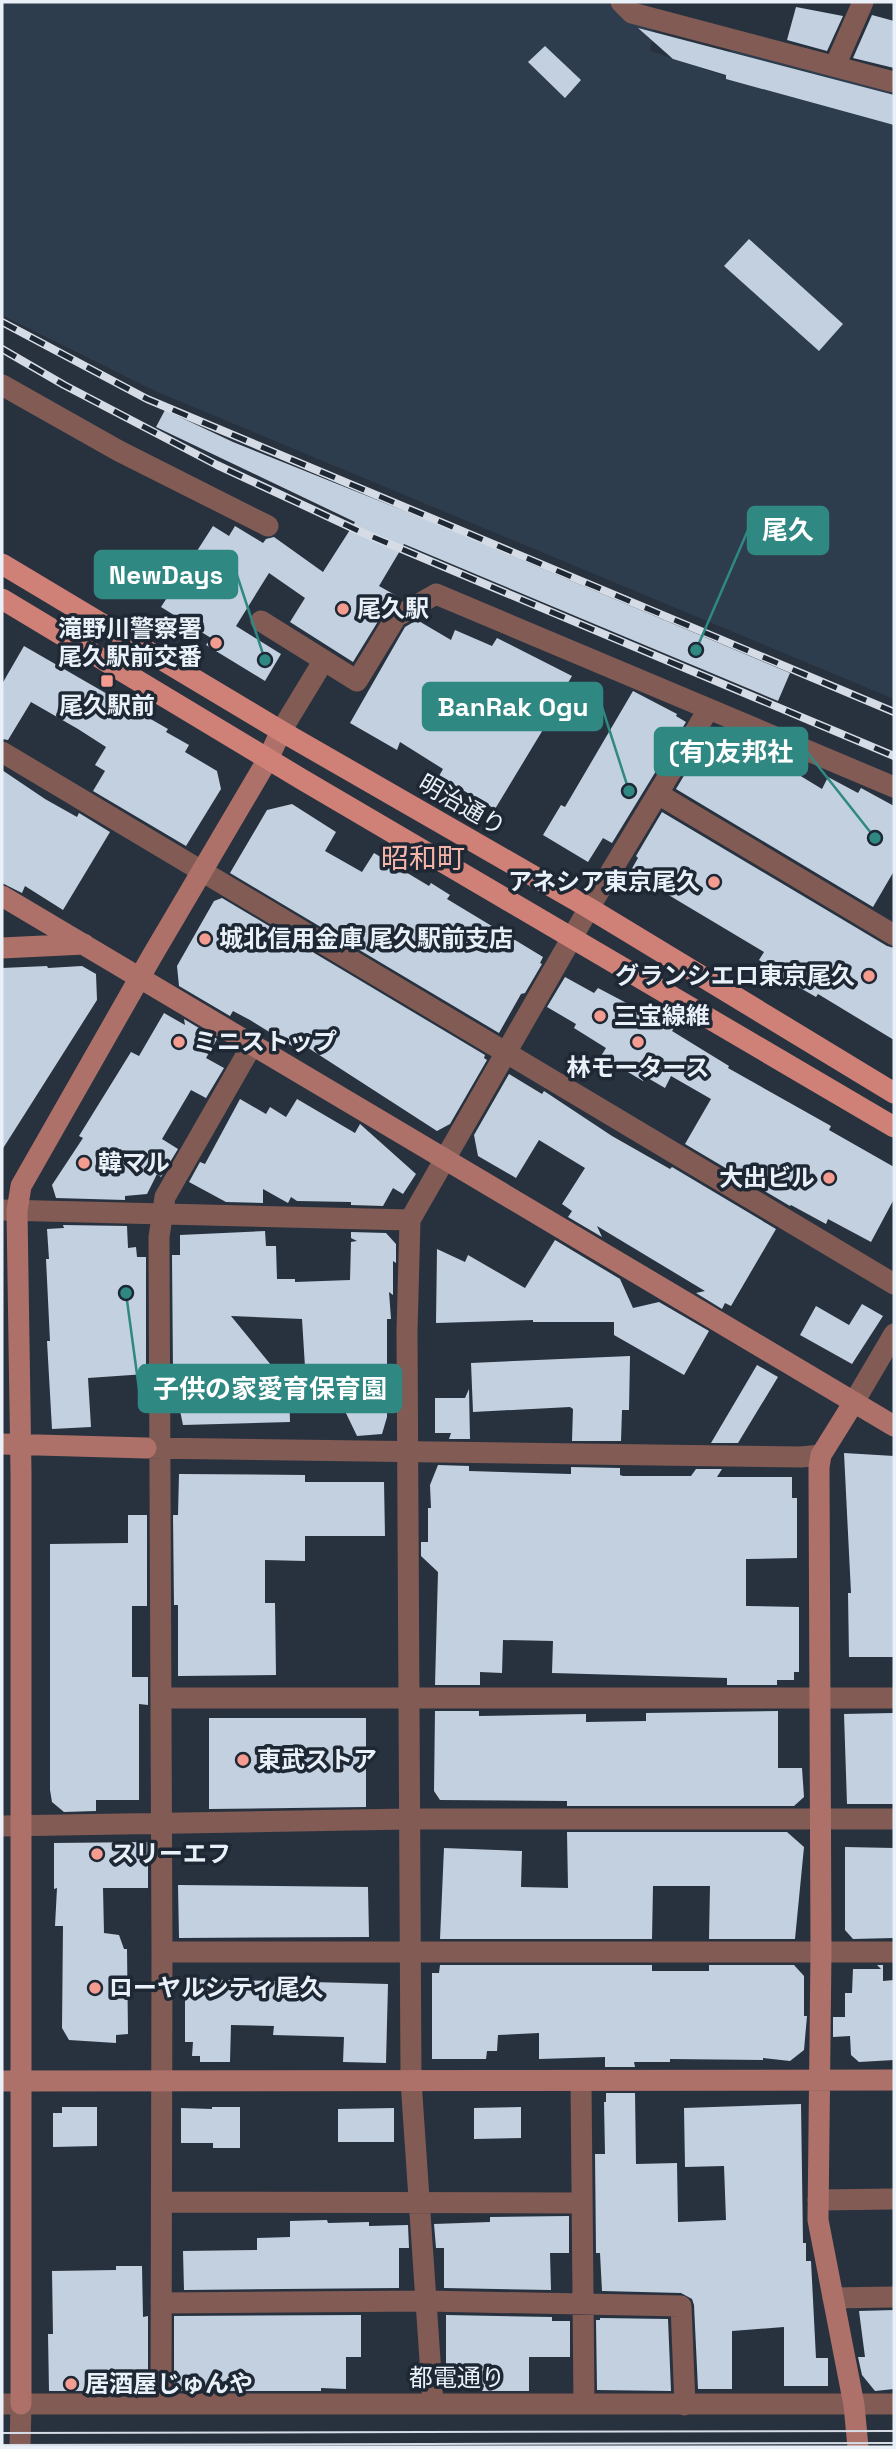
<svg xmlns="http://www.w3.org/2000/svg" width="896" height="2449" viewBox="0 0 896 2449" font-family="'Space Grotesk','Noto Sans JP',sans-serif">
<style>
.built{fill:#2e3d4d}
.building{fill:#c3d0e0}
.lines{fill:none;stroke-linecap:round;stroke-linejoin:round}
.street{stroke:#825b55;stroke-width:21}
.secondary{stroke:#ae7169;stroke-width:21}
.primary{stroke:#d08177;stroke-width:21}
.tram{stroke:#d5dce5;stroke-width:2}
.rail-casing{stroke:#d5dce5;stroke-width:8}
.rail{stroke:#1e2834;stroke-width:5;stroke-dasharray:16;stroke-linecap:butt}
.poi-dot{fill:#f59c91;stroke:#1e2834;stroke-width:2.5}
.labels{text-anchor:middle;stroke-width:7;stroke-linejoin:round;paint-order:stroke}
.poi-label{font-size:24px;font-weight:bold;fill:#e9f0f8;stroke:#1e2834;text-anchor:start}
.street-label{font-size:24px;fill:#e9f0f8;stroke:#1e2834}
.quarter-label{font-size:28px;fill:#f6b3a9;stroke:#1e2834}
.leader{fill:none;stroke:#308883;stroke-width:2.5}
.callout-dot{fill:#308883;stroke:#1e2834;stroke-width:2.5}
.callout{fill:#308883;stroke:#308883;stroke-width:2.5}
.callout-label{font-size:26px;text-anchor:middle;font-weight:bold;fill:#fff}
</style>
<rect width="100%" height="100%" fill="#28323f"/>
<path class="built" d="M2 2H610L626 21 654 29 650 51 725 76 731 48 894 93V699L155 391 2 315Z"/>
<path class="building" d="M796 7 843 16 827 51 787 40Z
M872 15 894 21V68L853 58Z
M638 28 894 95V125L726 79V75L673 59Z
M545 46 581 80 565 98 528 62Z
M749 239 843 324 819 351 724 266Z
M165 410 233 442 422 518 790 673 778 701 404 544 379 586 395 595 391 605 385 610 353 662 290 622 305 598 269 573 236 626 281 654 265 681 206 645 211 638 161 607 213 526 229 536 235 526 263 543 266 539 274 537 323 572 355 522 156 427Z
M417 620 451 640 455 630 492 646 497 638 572 676 545 722 547 723 495 809 439 776 443 769 400 742 397 750 350 723 405 627Z
M24 646 168 729 166 732 189 745 185 752 217 771 221 789 186 846 93 791 105 771 95 765 106 747 78 729 31 702 8 740 2 739V684Z
M633 691 677 714 676 716 686 722 612 843 603 838 588 862 543 835 561 805 565 807Z
M720 729 775 751 771 758 822 789 828 777 858 793 861 788 894 806V871L873 907 676 789 710 732Z
M2 770 45 799 77 817 79 813 110 832 63 910 25 886 22 893 2 883Z
M292 804 336 832 325 851 362 872 374 853 429 886 431 883 450 895 447 899 543 957 540 963 542 964 525 993 521 994 499 1033 230 873 267 810Z
M662 812 887 946 894 948V1040L818 994 816 997 781 977 782 975 759 960 764 952 630 872 638 858 636 856Z
M222 898 485 1055 484 1058 487 1060 450 1124 437 1131 296 1040 292 1046 250 1020 233 1011 230 1016 179 986 177 966 214 901Z
M47 966 48 968 82 966 96 974 97 1000 2 1150V968Z
M565 977 594 993 598 988 674 1028 672 1031 729 1066 728 1068 831 1126 829 1130 894 1167V1199L871 1242 828 1219 826 1224 791 1205 790 1206 685 1144 711 1099 671 1076 665 1088 646 1077 643 1081 601 1056 606 1048 574 1028 576 1024 547 1007Z
M164 1013 185 1025 184 1019 217 1039 206 1058 224 1068 206 1098 191 1090 162 1139 178 1149 161 1177 157 1174 147 1194 125 1196V1200L56 1198 52 1185 83 1138 79 1136 131 1052 139 1056Z
M509 1074 542 1094 544 1091 612 1136 670 1169 672 1167 776 1229 731 1306 725 1303 722 1309 696 1293 705 1291 597 1226 602 1237 568 1217 572 1211 562 1204 585 1168 539 1140 516 1178 478 1156 474 1135Z
M240 1099 266 1114 270 1107 286 1117 297 1099 355 1133 360 1124 416 1174 403 1194 393 1188 383 1206 351 1205V1202L297 1201 291 1197 288 1203 263 1189V1203L226 1202 189 1182 200 1162 205 1164Z
M63 1225 127 1226 128 1248 136 1247 137 1257H146V1374L88 1378 91 1427 52 1429 47 1341H50L46 1259H49L47 1229 64 1228Z
M265 1231 266 1246H276L277 1279H295V1282L350 1280 351 1242 357 1241 351 1238V1232L386 1233 396 1244V1263L393 1261V1295L389 1292 391 1319H387V1417L382 1434 357 1436 331 1382 306 1383 302 1319 231 1316 289 1387 290 1422 183 1425 178 1401 180 1373H173L172 1255H180V1235Z
M555 1240 620 1279 633 1308 659 1302 709 1331 684 1375 614 1335V1322H533V1320L436 1323 437 1249 465 1262 468 1255 525 1288Z
M862 1304 883 1316 852 1364 800 1335 816 1306 849 1325Z
M630 1356 629 1410H622L621 1441H572L573 1409 570 1407 473 1412 471 1363Z
M757 1365 778 1377 738 1443H711Z
M469 1389 470 1439H449L451 1433H435V1398H465Z
M844 1453 894 1456V1657H849L848 1593H851Z
M438 1465 469 1466V1471L571 1474V1467L620 1468V1475L623 1476H691L696 1469H722L717 1477H792V1498H797V1558L746 1559V1606L799 1607V1672H794V1680H777V1685H727V1678L552 1673 553 1641 503 1640 502 1673 480 1672V1685H435L438 1572 421 1556V1542H428V1508H431L430 1485Z
M179 1474 305 1475V1482H384L385 1536H305V1561L265 1560V1603H275L276 1675 178 1676V1605H174L173 1515H178Z
M128 1515H147V1606H132V1677H148V1705L139 1704V1800H96V1811L64 1812 52 1802 50 1790V1544L128 1543Z
M435 1711H479V1716L586 1714V1722L646 1721V1713L778 1711V1768H802L804 1797 794 1806H567V1801L440 1800 434 1791Z
M893 1713 894 1804H847L844 1714Z
M209 1718H366V1807L209 1809Z
M567 1832H787L804 1847 795 1939H709L710 1886H653L652 1939H440L444 1848 522 1851 521 1887 568 1888Z
M148 1842V1888H103L104 1933 119 1935 124 1949H127L128 2034 116 2035V2043L69 2040 62 2028 63 1926H55L57 1888 54 1889V1843Z
M845 1847 894 1848V1938L853 1939 845 1930Z
M178 1885 368 1887 369 1937 179 1938Z
M440 1965H652V1971H709V1965H794L804 1976V2016H807L804 2050 790 2061 763 2058V2060L670 2059V2062H634L635 2067H605V2057L539 2059V2033L498 2035 497 2051H487L486 2059H432V1973H439Z
M877 1965H883V1981L894 1980V2060L859 2062 851 2055 850 2036 833 2037V2017H845V1993H852L853 1969H881Z
M191 1979 388 1984 386 2063 343 2062 344 2037 273 2035 274 2026 231 2025 230 2062H200V2056H192L193 2042H185V1995H191Z
M606 2093H635L636 2164 677 2163 678 2222 726 2220 724 2166 685 2167 684 2108 801 2104 803 2243H806V2261H811L816 2358H828V2386H784V2327L732 2331V2389H698L694 2305 692 2299 681 2293 602 2291 600 2253H596L595 2154H605L604 2102H606Z
M62 2107H97V2146L53 2147V2113H62Z
M212 2107H240V2148H213V2143H181V2108L212 2109Z
M521 2107V2138L474 2139V2108Z
M394 2108V2142H338V2109Z
M569 2216V2253H550L551 2290 444 2288V2248H436L434 2224 490 2222V2217Z
M327 2220 328 2223 369 2222V2226L408 2225 409 2248H399V2288L184 2290 183 2251 257 2250V2238L290 2237V2221Z
M116 2266H142L143 2317 148 2316V2391H49L48 2334H53L52 2271 116 2270Z
M894 2310V2389L875 2391 862 2375 858 2357H865L859 2311Z
M361 2315V2357H346V2389L321 2388V2391H174V2316Z
M446 2315 552 2317V2321H570V2357H529V2391H482V2383H446Z
M600 2318 668 2319 671 2391 597 2390 596 2320H600Z"/>
<g class="lines">
<path class="street" d="M621 2 632 13 894 82
M835 66 863 2
M2 385 119 451 268 526
M261 621 357 681 396 617 436 594 894 787
M281 731 324 660
M2 752 894 1284
M658 794 894 935
M2 1210 410 1220
M854 1402 894 1334
M148 1448 801 1457 821 1455
M161 1698H894
M2 1826 409 1819H894
M162 1952H894
M581 2081 584 2404
M818 2200 894 2199
M162 2202 582 2203
M833 2298 894 2297
M161 2303 426 2301 681 2306 685 2405
M2 2404H894
M161 2404 162 1952 159 1237 165 1197 252 1045
M433 2404 411 2081 407 1331 410 1220 589 908 708 710
M20 2447 21 2404"/>
<path class="secondary" d="M2 896 894 1426
M2 948 84 944
M854 1402 821 1455 819 1467 821 1952 818 2220 854 2405 858 2447
M2 1444 146 1448
M2 2081 894 2080
M21 2404V1473L17 1211 21 1186 152 956 268 759 281 731"/>
<path class="primary" d="M2 564 281 731 589 908 894 1093
M2 599 303 780 894 1127"/>
<path class="tram" d="M2 2433 894 2431
M2 2445 894 2443"/>
<g class="rail-casing">
<path id="rail" d="M2 322 147 399 894 712
M2 349 64 385 217 465 361 532 894 756"/>
</g>
<use href="#rail" class="rail"/>
</g>
<g class="poi-dot">
<circle cx="343" cy="609" r="7"/>
<circle cx="216" cy="643" r="7"/>
<rect x="100" y="674" width="14" height="14" rx="3.5"/>
<circle cx="714" cy="882" r="7"/>
<circle cx="205" cy="939" r="7"/>
<circle cx="869" cy="976" r="7"/>
<circle cx="600" cy="1016" r="7"/>
<circle cx="179" cy="1042" r="7"/>
<circle cx="638" cy="1042" r="7"/>
<circle cx="84" cy="1163" r="7"/>
<circle cx="829" cy="1178" r="7"/>
<circle cx="243" cy="1760" r="7"/>
<circle cx="97" cy="1854" r="7"/>
<circle cx="95" cy="1988" r="7"/>
<circle cx="71" cy="2384" r="7"/>
</g>
<g class="labels">
<g class="poi-label">
<text x="357" y="617">尾久駅</text>
<text x="202" y="637" text-anchor="end">滝野川警察署<tspan x="202" dy="28">尾久駅前交番</tspan></text>
<text x="107" y="714" text-anchor="middle">尾久駅前</text>
<text x="700" y="890" text-anchor="end">アネシア東京尾久</text>
<text x="219" y="947">城北信用金庫 尾久駅前支店</text>
<text x="855" y="984" text-anchor="end">グランシエロ東京尾久</text>
<text x="614" y="1024">三宝線維</text>
<text x="193" y="1050">ミニストップ</text>
<text x="638" y="1076" text-anchor="middle">林モータース</text>
<text x="98" y="1171">韓マル</text>
<text x="815" y="1186" text-anchor="end">大出ビル</text>
<text x="257" y="1768">東武ストア</text>
<text x="111" y="1862">スリーエフ</text>
<text x="109" y="1996">ローヤルシティ尾久</text>
<text x="85" y="2392">居酒屋じゅんや</text>
</g>
<g class="street-label">
<text transform="translate(462 805) rotate(30)" y="8">明治通り</text>
<text x="457" y="2386">都電通り</text>
</g>
<g class="quarter-label">
<text x="423" y="868">昭和町</text>
</g>
</g>
<path class="leader" d="M696 650L748 530M265 660L237 575M629 791L602 707M875 838L807 752M126 1293L139 1389"/>
<g class="callout-dot">
<circle cx="696" cy="650" r="7"/>
<circle cx="265" cy="660" r="7"/>
<circle cx="629" cy="791" r="7"/>
<circle cx="875" cy="838" r="7"/>
<circle cx="126" cy="1293" r="7"/>
</g>
<g class="callout">
<rect x="748" y="507" width="80" height="47" rx="7"/>
<rect x="95" y="551" width="142" height="47" rx="7"/>
<rect x="423" y="683" width="179" height="47" rx="7"/>
<rect x="655" y="728" width="152" height="47" rx="7"/>
<rect x="139" y="1365" width="262" height="47" rx="7"/>
</g>
<g class="callout-label">
<text x="788" y="539">尾久</text>
<text x="166" y="584">NewDays</text>
<text x="513" y="716">BanRak Ogu</text>
<text x="731" y="761">(有)友邦社</text>
<text x="270" y="1398">子供の家愛育保育園</text>
</g>
<rect width="896" height="2449" fill="none" stroke="#e9f0f8" stroke-width="7"/>
</svg>
